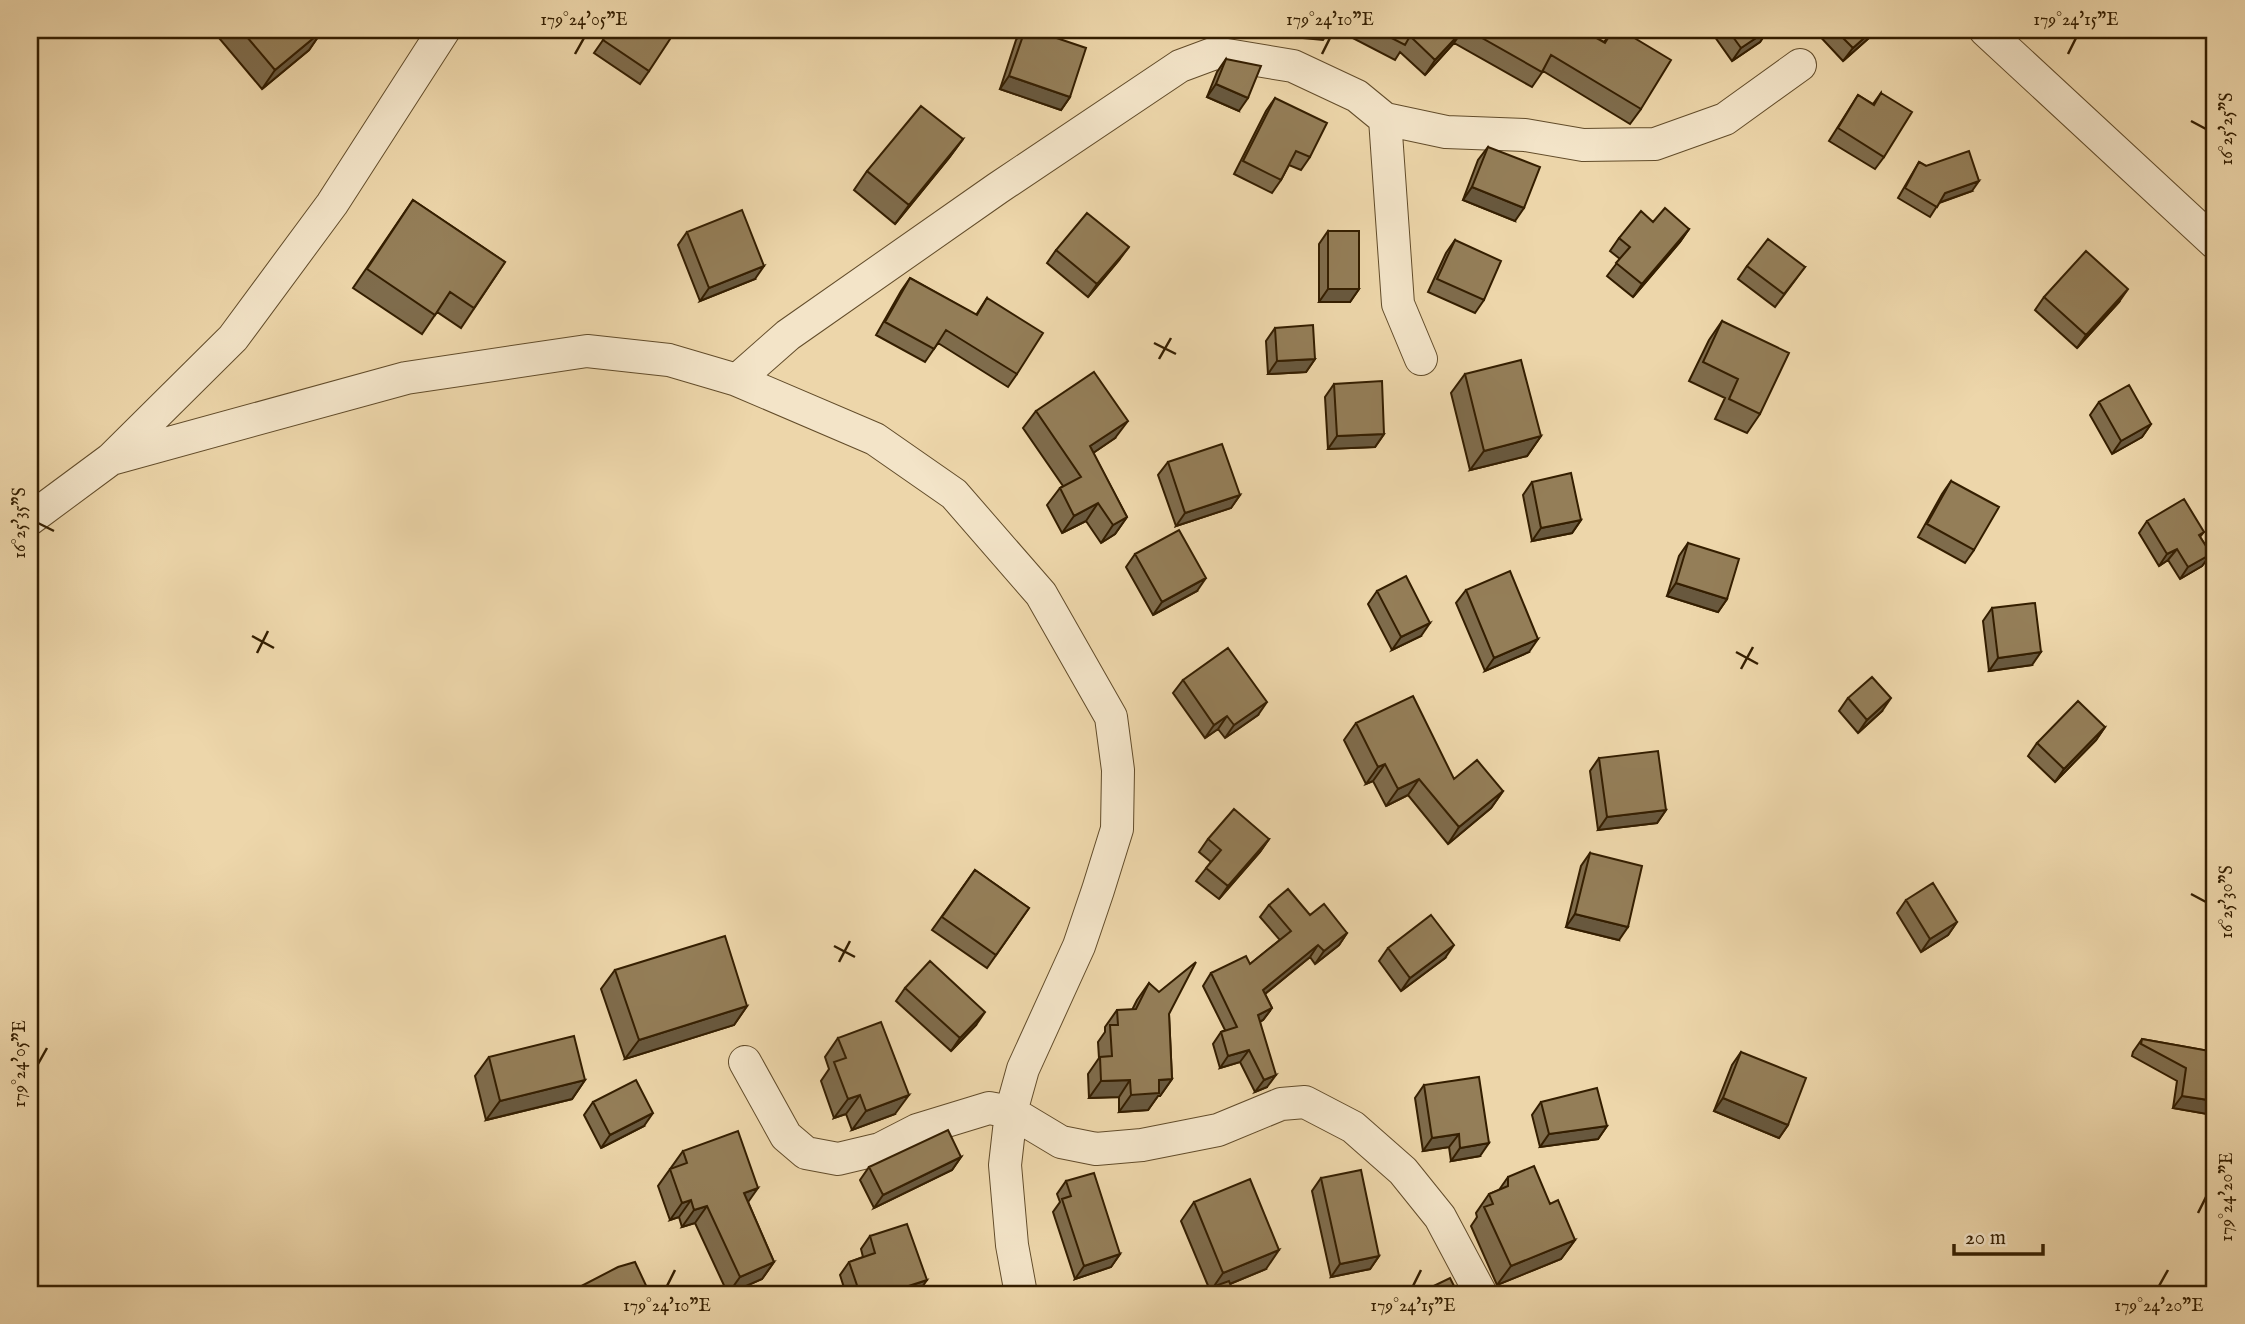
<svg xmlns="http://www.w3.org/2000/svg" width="2245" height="1324" viewBox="0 0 2245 1324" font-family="'IM FELL English',serif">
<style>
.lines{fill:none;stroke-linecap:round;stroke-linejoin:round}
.minor-casing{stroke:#624c2a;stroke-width:34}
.minor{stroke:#f3e4c8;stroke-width:32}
.wall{fill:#7f6c4c;stroke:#341e00;stroke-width:2}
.shaded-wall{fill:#68583e;stroke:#341e00;stroke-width:2}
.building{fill:#947e58;stroke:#341e00;stroke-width:2}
.ticks{fill:none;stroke:#341e00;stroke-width:2.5}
.neatline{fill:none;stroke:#341e00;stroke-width:2.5}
.ticks-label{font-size:18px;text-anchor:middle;fill:#341e00}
</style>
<rect width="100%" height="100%" fill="#edd6aa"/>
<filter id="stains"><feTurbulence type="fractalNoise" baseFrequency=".00286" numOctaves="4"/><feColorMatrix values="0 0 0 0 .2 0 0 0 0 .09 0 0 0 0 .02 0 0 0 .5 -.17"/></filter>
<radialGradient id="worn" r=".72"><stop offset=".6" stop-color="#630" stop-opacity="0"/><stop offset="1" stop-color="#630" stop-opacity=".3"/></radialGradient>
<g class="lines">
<g class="minor-casing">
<path id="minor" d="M1985 30 2215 243
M1385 119 1446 132 1525 135 1583 145 1655 144 1725 119 1800 65
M737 380 788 335 998 188 1180 66 1215 53 1293 66 1357 96 1385 119 1398 304 1421 359
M111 459 406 378 587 351 669 360 737 380 875 439 954 494 1041 594 1111 717 1118 770 1117 829 1098 890 1079 946 1023 1069 1011 1112 1005 1165 1012 1245 1021 1294
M30 519 111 459 233 338 332 204 444 30
M745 1062 786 1136 806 1153 838 1159 880 1149 917 1130 989 1108 1011 1112 1061 1142 1096 1149 1142 1145 1218 1130 1281 1104 1305 1102 1353 1127 1403 1171 1440 1217 1481 1294"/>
</g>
<use href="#minor" class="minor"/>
</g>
<path class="wall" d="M225 30H321L322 31 309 50 262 89 219 38Z
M610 30 649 71 640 84 594 53Z
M1024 30 1070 97 1061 110 1000 89 1016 40Z
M1343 30H1582L1604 42 1613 30 1641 109 1630 124 1543 71 1532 87 1454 43 1425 75 1400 52 1395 60 1341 32Z
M1710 30H1768L1760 42 1732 61Z
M1814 30H1875L1870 37 1843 61Z
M1226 59 1239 111 1207 97 1217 72Z
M1881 93 1884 157 1875 169 1829 141 1858 95 1873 104Z
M1275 98 1310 157 1301 170 1289 165 1281 180 1272 193 1234 174 1266 111Z
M963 139 949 158 895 224 854 190 867 171Z
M1488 147 1515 221 1463 200 1478 160Z
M1919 162 1972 191 1939 203 1930 217 1898 198Z
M413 200 505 262 461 328 437 312 422 334 353 288Z
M1653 222 1689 229 1680 242 1633 297 1607 276 1620 259 1610 251 1619 238Z
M1328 231 1359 289 1350 302H1319V244Z
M687 232 755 279 700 301 678 245Z
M1455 240 1484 300 1475 313 1428 292 1446 253Z
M1056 250 1119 260 1088 297 1047 263Z
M1747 266 1805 267 1775 307 1738 279Z
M910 278 976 315 987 298 1017 374 1008 387 938 343 925 362 876 335 901 291Z
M2044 297 2119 302 2077 348 2035 310Z
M1722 321 1760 414 1747 433 1715 419 1725 398 1689 381 1709 340Z
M1275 328 1315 359 1306 372 1268 374 1266 341Z
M1465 374 1541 436 1527 456 1470 470 1451 393Z
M1334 384 1384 434 1375 447 1328 449 1325 397Z
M2099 402 2151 424 2142 437 2112 454 2090 415Z
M1036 411 1115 438 1093 453 1127 517 1115 534 1101 543 1086 521 1062 533 1047 505 1060 488 1063 486 1023 428Z
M1168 462 1240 495 1231 508 1176 526 1158 475Z
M1951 481 1974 550 1965 563 1918 537 1942 494Z
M1532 482 1581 520 1572 533 1532 541 1523 495Z
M2147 521 2204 532 2200 537 2211 554 2202 566 2180 579 2168 560 2159 566 2139 533Z
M1688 543 1727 599 1718 612 1667 596 1679 556Z
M1135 554 1197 591 1153 615 1126 567Z
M1466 590 1529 652 1485 671 1456 603Z
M1377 591 1421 636 1392 650 1368 604Z
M1992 608 2032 665 1989 671 1983 621Z
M1183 680 1258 715 1225 738 1218 729 1205 738 1173 693Z
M1848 698 1882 711 1858 733 1839 711Z
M1356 723 1454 779 1503 791 1491 808 1448 844 1408 795 1386 806 1373 781 1366 784 1344 740Z
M2105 727 2096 740 2055 782 2028 756 2037 743Z
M1599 758 1666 810 1657 823 1598 830 1590 771Z
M1208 839H1269L1260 852 1219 899 1196 881 1211 862 1199 852Z
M1590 853 1619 940 1566 927 1581 866Z
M975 870 1029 908 987 968 932 930Z
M1906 900 1957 922 1948 935 1921 952 1897 913Z
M1269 905 1310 915 1347 933 1339 945 1315 964 1310 957 1265 994 1272 1008 1263 1020 1260 1022 1267 1087 1255 1092 1240 1062 1220 1068 1213 1044 1221 1032 1225 1030 1203 986 1211 973 1250 964 1280 940 1260 917Z
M1388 948 1445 958 1401 991 1379 961Z
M615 970 747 1006 734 1025 625 1059 601 989Z
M1149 983 1169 1014 1172 1079 1160 1096H1158L1148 1110 1119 1112V1097L1089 1098 1088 1074 1099 1058 1098 1042 1105 1032V1027L1117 1010H1132L1137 1000Z
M905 988 976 1025 951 1051 896 1001Z
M838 1038 895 1114 852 1130 846 1114 834 1118 821 1081 829 1069 825 1057Z
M2142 1039 2215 1052V1103L2207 1114 2173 1108 2177 1081 2132 1056 2133 1052Z
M1741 1052 1788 1125 1779 1138 1714 1111 1732 1065Z
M489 1057 585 1080 572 1099 486 1120 475 1076Z
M1424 1085 1480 1156 1451 1161 1449 1147 1423 1151 1415 1098Z
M593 1102 644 1126 601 1148 584 1115Z
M1541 1102 1607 1126 1598 1139 1540 1147 1532 1115Z
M683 1151 748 1202 774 1262 762 1279 728 1294 695 1223 682 1227 679 1217 670 1220 658 1186Z
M961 1157 952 1170 874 1208 860 1180 869 1167Z
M1508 1177 1550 1204 1575 1240 1561 1259 1497 1285 1471 1226 1477 1217 1476 1213 1489 1194 1499 1190Z
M1321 1178 1379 1256 1370 1269 1331 1277 1312 1191Z
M1066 1181 1120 1254 1111 1267 1075 1279 1053 1212 1060 1202 1057 1194Z
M1194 1202 1266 1269 1230 1284 1209 1288 1181 1221Z
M870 1236 918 1293 914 1294H846L840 1275 849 1262 863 1257 861 1249Z"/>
<path class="shaded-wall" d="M1285 30H1330L1323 40 1281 36Z
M1463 30 1454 43 1425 75 1435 60Z
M1768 30 1760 42 1732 61 1741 48Z
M1873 30H1875L1870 37 1843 61 1853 48Z
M322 31 309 50 262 89 275 70Z
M1009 76 1070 97 1061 110 1000 89Z
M1216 84 1248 98 1239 111 1207 97Z
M963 139 949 158 895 224 909 205Z
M1979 181 1972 191 1938 203 1945 193Z
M1472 187 1524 208 1515 221 1463 200Z
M1689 229 1680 242 1633 297 1642 284Z
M1129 247 1119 260 1088 297 1097 284Z
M764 266 755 279 700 301 709 288Z
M1328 289H1359L1350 302H1319Z
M2128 289 2119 302 2077 348 2086 335Z
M1315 359 1306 372 1268 374 1277 361Z
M1128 421 1115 438 1077 464 1090 446Z
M2151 424 2142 437 2112 454 2121 441Z
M1384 434 1375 447 1328 449 1337 436Z
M1541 436 1527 456 1470 470 1484 451Z
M1240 495 1231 508 1176 526 1185 513Z
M1098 503 1086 521 1062 533 1074 516Z
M1127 517 1115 534 1101 543 1113 525Z
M1581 520 1572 533 1532 541 1541 528Z
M2177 549 2168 560 2159 566 2167 554Z
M2211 554 2202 566 2180 579 2188 567Z
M1206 578 1197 591 1153 615 1162 602Z
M1676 583 1727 599 1718 612 1667 596Z
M1430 623 1421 636 1392 650 1401 637Z
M1538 639 1529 652 1485 671 1494 658Z
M2041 652 2032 665 1989 671 1998 658Z
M1891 698 1882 711 1858 733 1867 720Z
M1267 702 1258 715 1225 738 1234 725Z
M1227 716 1218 729 1205 738 1214 725Z
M2105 727 2096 740 2055 782 2064 769Z
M1385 764 1373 781 1366 784 1378 767Z
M1419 779 1408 795 1386 806 1398 789Z
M1503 791 1491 808 1448 844 1459 827Z
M1666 810 1657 823 1598 830 1607 817Z
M1269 839 1260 852 1219 899 1228 886Z
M1575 914 1628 927 1619 940 1566 927Z
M1957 922 1948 935 1921 952 1930 939Z
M1347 933 1339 945 1315 964 1324 951Z
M1318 945 1310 957 1255 1002 1263 990Z
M1454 945 1445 958 1401 991 1410 978Z
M747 1006 734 1025 625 1059 639 1040Z
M1272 1008 1263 1020 1249 1027 1258 1015Z
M985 1012 976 1025 951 1051 960 1038Z
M1249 1050 1240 1062 1220 1068 1228 1056Z
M1276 1075 1267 1087 1255 1092 1264 1080Z
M1172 1079 1160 1096H1158L1148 1110 1119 1112 1131 1095 1159 1080Z
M585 1080 572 1099 486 1120 500 1101Z
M1130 1080 1119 1097 1089 1098 1101 1081Z
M860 1095 846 1114 834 1118 848 1099Z
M909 1095 895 1114 852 1130 866 1111Z
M2182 1096 2215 1101V1103L2207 1114 2173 1108Z
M1723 1098 1788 1125 1779 1138 1714 1111Z
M653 1113 644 1126 601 1148 610 1135Z
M1607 1126 1598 1139 1540 1147 1549 1134Z
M1459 1134 1449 1147 1423 1151 1432 1138Z
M1489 1143 1480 1156 1451 1161 1460 1148Z
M961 1157 952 1170 874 1208 883 1195Z
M758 1188 746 1205 744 1193Z
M691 1200 679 1217 670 1220 682 1203Z
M707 1206 695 1223 682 1227 694 1210Z
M1575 1240 1561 1259 1497 1285 1511 1266Z
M1279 1250 1266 1269 1210 1292 1223 1273Z
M1120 1254 1111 1267 1075 1279 1084 1266Z
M1379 1256 1370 1269 1331 1277 1340 1264Z
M774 1262 762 1279 728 1294 740 1277Z
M927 1280 918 1293 914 1294H884Z"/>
<path class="building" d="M241 30H321L322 31 275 70Z
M610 30H676L649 71 603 40Z
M1025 30H1033L1086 48 1070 97 1009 76Z
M1376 30H1463L1435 60 1410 36 1405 45Z
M1468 30H1582L1605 43 1613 30H1621L1671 60 1641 109 1551 55 1542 72Z
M1728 30H1768L1741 48Z
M1835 30H1873L1853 48Z
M1226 59 1261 66 1248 98 1216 84Z
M1881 93 1912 112 1884 157 1838 128 1858 95 1874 105Z
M1275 98 1327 123 1310 157 1296 151 1281 180 1243 161Z
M921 106 963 139 909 205 867 171Z
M1488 147 1540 167 1524 208 1472 187Z
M1969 151 1979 181 1945 193 1937 207 1905 188 1919 162 1926 166Z
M413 200 505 262 474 308 450 292 435 315 367 269Z
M1665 208 1689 229 1642 284 1616 263 1630 247 1619 238 1641 211 1653 222Z
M742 210 764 266 709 288 687 232Z
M1087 213 1129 247 1097 284 1056 250Z
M1328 231H1359V289H1328Z
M1768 239 1805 267 1784 294 1747 266Z
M1455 240 1501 261 1484 300 1437 279Z
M2086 251 2128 289 2086 335 2044 297Z
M910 278 977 315 987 298 1043 333 1017 374 946 330 934 349 885 322Z
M1722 321 1789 353 1760 414 1729 399 1738 379 1703 362Z
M1313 325 1315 359 1277 361 1275 328Z
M1521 360 1541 436 1484 451 1465 374Z
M1094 372 1128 421 1090 446 1127 517 1113 525 1098 503 1074 516 1060 488 1081 477 1036 411Z
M1382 381 1384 434 1337 436 1334 384Z
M2129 385 2151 424 2121 441 2099 402Z
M1222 444 1240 495 1185 513 1168 462Z
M1571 473 1581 520 1541 528 1532 482Z
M1951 481 1999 507 1974 550 1927 524Z
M2184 499 2204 532 2199 535 2211 554 2188 567 2177 549 2167 554 2147 521Z
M1179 530 1206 578 1162 602 1135 554Z
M1688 543 1739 559 1727 599 1676 583Z
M1510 571 1538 639 1494 658 1466 590Z
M1406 576 1430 623 1401 637 1377 591Z
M2035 603 2041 652 1998 658 1992 608Z
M1228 648 1267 702 1234 725 1227 716 1214 725 1183 680Z
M1872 677 1891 698 1867 720 1848 698Z
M1413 696 1454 779 1477 760 1503 791 1459 827 1419 779 1398 789 1385 764 1378 767 1356 723Z
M2078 701 2105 727 2064 769 2037 743Z
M1658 751 1666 810 1607 817 1599 758Z
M1234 809 1269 839 1228 886 1206 868 1221 850 1208 839Z
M1590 853 1642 866 1628 927 1575 914Z
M975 870 1029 908 996 955 942 917Z
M1933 883 1957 922 1930 939 1906 900Z
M1288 889 1310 915 1324 904 1347 933 1324 951 1318 945 1263 990 1272 1008 1258 1015 1276 1075 1264 1080 1249 1050 1228 1056 1221 1032 1237 1027 1211 973 1246 956 1250 964 1291 931 1269 905Z
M1431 915 1454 945 1410 978 1388 948Z
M725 936 747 1006 639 1040 615 970Z
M930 961 985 1012 960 1038 905 988Z
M1196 962 1169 1014 1172 1079 1159 1080V1093L1131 1095 1130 1080 1101 1081 1100 1057 1112 1056 1110 1025H1118L1117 1010 1136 1009 1149 983 1159 992Z
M881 1022 909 1095 866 1111 860 1095 848 1099 834 1062 846 1058 838 1038Z
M574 1036 585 1080 500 1101 489 1057Z
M2142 1039 2215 1052V1101L2182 1096 2186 1068 2141 1044Z
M1741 1052 1806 1078 1788 1125 1723 1098Z
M1479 1077 1489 1143 1460 1148 1459 1134 1432 1138 1424 1085Z
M636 1080 653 1113 610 1135 593 1102Z
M1597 1088 1607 1126 1549 1134 1541 1102Z
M948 1130 961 1157 883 1195 869 1167Z
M738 1131 758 1188 744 1193 774 1262 740 1277 707 1206 694 1210 691 1200 682 1203 670 1169 687 1163 683 1151Z
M1534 1166 1550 1204 1558 1200 1575 1240 1511 1266 1484 1207 1493 1204 1489 1194 1508 1186V1177Z
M1361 1170 1379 1256 1340 1264 1321 1178Z
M1094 1173 1120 1254 1084 1266 1062 1199 1071 1196 1066 1181Z
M1250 1179 1279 1250 1223 1273 1194 1202Z
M907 1224 927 1280 884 1294H860L849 1262 875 1253 870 1236Z
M635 1262 650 1294H566L618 1267Z
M1450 1278 1458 1294H1417Z
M1229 1281 1234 1294H1193Z"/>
<path class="ticks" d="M575 54 584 38M1322 54 1330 38M2068 54 2076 38M2191 121 2206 129M1154 343 1176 354M1159 359 1171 338M38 523 54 531M252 636 274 648M1736 652 1758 664M257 653 268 631M1741 669 1753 647M2191 894 2206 902M834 946 855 957M839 962 850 941M38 1064 47 1048M2198 1213 2206 1197M667 1286 675 1270M1413 1286 1421 1270M2159 1286 2168 1270"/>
<rect width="2245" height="1324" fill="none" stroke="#edd6aa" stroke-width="77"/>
<path d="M1954 1244v10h89v-10" fill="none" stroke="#341e00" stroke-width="3.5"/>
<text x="1965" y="1244" font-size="21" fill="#341e00" stroke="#f3e4c8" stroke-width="5" paint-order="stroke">20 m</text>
<rect x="38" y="38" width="2168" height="1248" class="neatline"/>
<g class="ticks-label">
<text x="584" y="25">179°24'05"E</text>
<text x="1330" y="25">179°24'10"E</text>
<text x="2076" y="25">179°24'15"E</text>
<text transform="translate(2226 129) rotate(-90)" y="6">16°25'25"S</text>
<text transform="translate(19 523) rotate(-90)" y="6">16°25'35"S</text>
<text transform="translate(2226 902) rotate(-90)" y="6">16°25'30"S</text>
<text transform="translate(19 1064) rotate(-90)" y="6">179°24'05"E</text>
<text transform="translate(2226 1197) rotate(-90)" y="6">179°24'20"E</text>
<text x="667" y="1311">179°24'10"E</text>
<text x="1413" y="1311">179°24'15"E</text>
<text x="2159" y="1311">179°24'20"E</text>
</g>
<rect width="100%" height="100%" filter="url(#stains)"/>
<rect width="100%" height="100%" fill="url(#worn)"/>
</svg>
